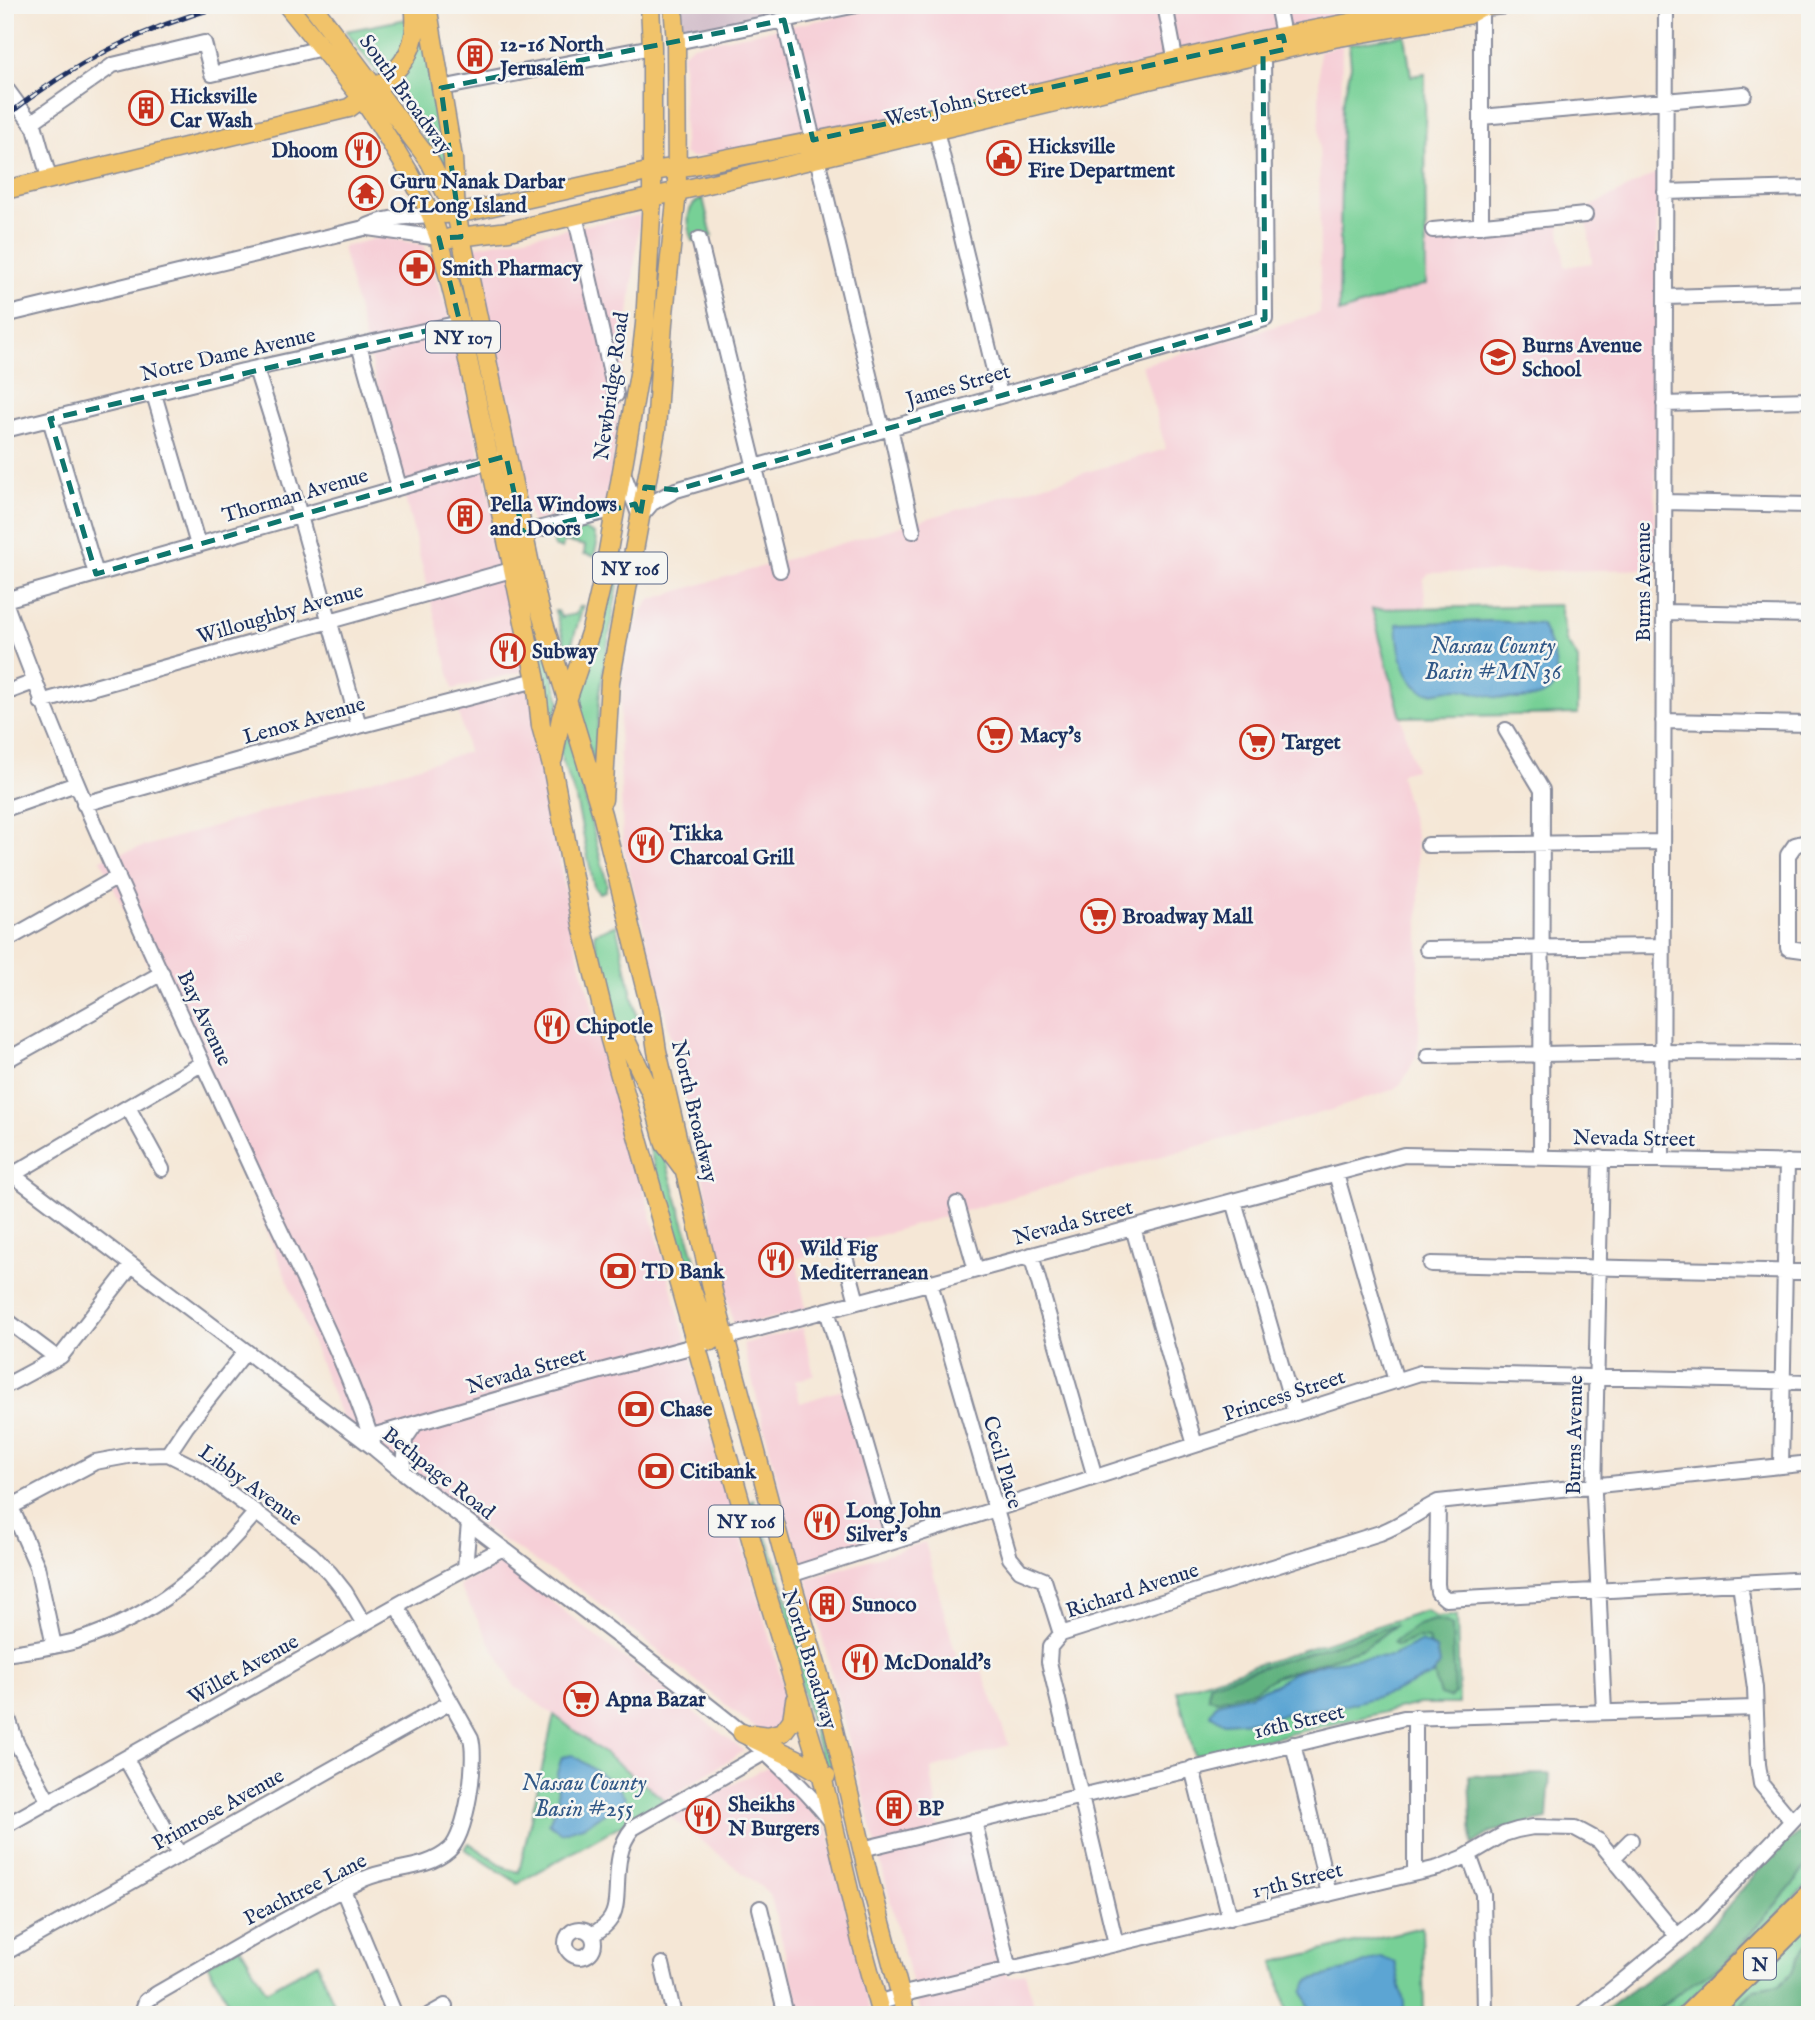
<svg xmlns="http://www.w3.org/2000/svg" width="1815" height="2020" viewBox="0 0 1815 2020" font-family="'IM FELL English',serif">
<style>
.built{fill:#f6cfd7}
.industrial{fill:#d1bdc9}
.green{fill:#77d096;stroke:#49807a;stroke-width:2}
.forest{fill:#61b27f;stroke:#3e706e;stroke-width:2}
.water{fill:#5ba5d3;stroke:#3b6a98;stroke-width:2}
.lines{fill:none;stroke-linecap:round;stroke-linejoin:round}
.minor-casing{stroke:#888b9a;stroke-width:18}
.major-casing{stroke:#888b9a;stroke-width:21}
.highway-casing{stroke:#888b9a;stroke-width:23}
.minor{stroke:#fff;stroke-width:14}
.major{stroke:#f1c36a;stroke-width:18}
.highway{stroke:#f1c36a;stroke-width:19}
.rail-casing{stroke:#1b2f5e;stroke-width:5}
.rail{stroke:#f6f6f2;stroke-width:2.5;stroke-dasharray:8;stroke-linecap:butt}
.marked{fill:none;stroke:#0f766e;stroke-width:5;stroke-dasharray:14 9;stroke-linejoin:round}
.labels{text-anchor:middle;stroke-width:5;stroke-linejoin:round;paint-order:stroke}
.shield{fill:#f6f6f2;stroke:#5d6b8a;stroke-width:2}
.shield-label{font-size:19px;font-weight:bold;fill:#1b2f5e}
.poi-label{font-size:21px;font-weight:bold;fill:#1b2f5e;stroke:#f6f6f2;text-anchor:start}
.street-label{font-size:21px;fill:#1b2f5e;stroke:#f6f6f2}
.water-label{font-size:23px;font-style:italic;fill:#315887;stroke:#f6f6f2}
</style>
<rect width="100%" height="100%" fill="#f6f6f2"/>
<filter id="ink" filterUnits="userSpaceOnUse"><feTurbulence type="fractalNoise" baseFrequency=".0143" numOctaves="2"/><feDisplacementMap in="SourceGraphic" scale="14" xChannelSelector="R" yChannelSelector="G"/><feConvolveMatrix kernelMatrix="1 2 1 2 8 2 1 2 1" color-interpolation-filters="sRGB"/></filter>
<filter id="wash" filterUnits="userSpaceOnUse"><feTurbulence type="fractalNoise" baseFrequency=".00686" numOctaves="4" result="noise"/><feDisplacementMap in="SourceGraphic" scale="28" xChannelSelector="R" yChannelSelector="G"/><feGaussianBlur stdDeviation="1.57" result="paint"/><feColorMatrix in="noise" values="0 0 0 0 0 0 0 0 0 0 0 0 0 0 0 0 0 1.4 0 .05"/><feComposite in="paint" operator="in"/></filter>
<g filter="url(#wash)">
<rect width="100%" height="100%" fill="#f5e7d6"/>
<path class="built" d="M896 5H1415L802 137 691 158 684 153 683 54 693 45Z
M1342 44 1340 313 1425 284V237L1559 222 1565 267 1592 263 1586 209 1657 173 1655 569 1429 573 1423 580 1426 606 1372 609 1415 769 1403 772 1400 775 1416 835 1419 885V1039L1417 1055 1402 1083 1392 1090 1328 1111 1052 1186 796 1259 806 1309 734 1328 689 1110 623 845 619 731 624 667 640 613 650 600 678 591 1166 449 1142 365 1320 313 1319 51Z
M640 215 608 505 531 522 472 247Z
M382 237 424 245 448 312 509 584 524 671 453 689 342 247Z
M533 684 570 926 789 1707 770 1740 587 1594 352 1443 251 1190 101 859 468 752 457 706Z
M803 1328 814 1375 795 1381 800 1403 841 1390 887 1539 799 1565 743 1344Z
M925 1542 960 1670 980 1666 1009 1745 931 1769 940 1836 970 1829 1009 1977 1025 1973 1037 2015H920L807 1579Z
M502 1563 744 1751 665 1800 633 1784 554 1715 515 1687 459 1586Z
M769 1766 828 1829 871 2015H801L770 1894 669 1816Z"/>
<path class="industrial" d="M681 5H821L692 30 682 24Z"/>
<path class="green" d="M427 15 452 195 433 151 421 132 346 31Z
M1405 35 1411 76 1425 74 1426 284 1339 313 1342 106 1351 66 1349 44Z
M703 198 712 236 692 241C688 224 683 206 703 198Z
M584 529 594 534 597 544 594 556 584 554 585 546 564 541 562 549 554 546 553 538Z
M618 550 623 553 600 691 595 764 571 702 615 552Z
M1560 605 1566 641 1578 659V714L1401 717 1372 609Z
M583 606 569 653H568L555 611H558L561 617 576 614 579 607Z
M530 613 542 638 560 701 551 726H548Z
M567 727 607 884 605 891 599 893 594 887 576 799 560 754Z
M616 925 638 1021 617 1029 594 936 595 933Z
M632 1068 649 1103 712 1318 708 1319 667 1218 631 1073Z
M753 1500C788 1586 809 1678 833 1768L830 1771 823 1766 750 1503Z
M1426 1610 1436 1617 1457 1615 1459 1704H1419L1195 1756 1177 1691Z
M554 1715 665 1800 518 1883 465 1849 469 1843 508 1869 519 1872Z
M1810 1859V1883L1673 2015H1650L1688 1986 1724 1964 1791 1887Z
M1810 1922V1940L1798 1958 1792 1973 1779 1985 1755 1989 1729 2015H1716Z
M1422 1927 1424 2015H1288L1274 1962Z
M240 1946 266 1991 317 1963 337 2010 328 2015H222L233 2009 207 1964Z"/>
<path class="forest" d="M1434 1620 1446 1622 1452 1626 1455 1693 1450 1698 1440 1695C1433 1677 1433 1658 1428 1639L1417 1638 1397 1646 1393 1642 1418 1625Z
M1396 1625 1364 1648 1275 1677 1255 1690 1218 1700 1208 1698 1209 1684Z
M1550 1774 1547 1819 1492 1832 1472 1845 1469 1776Z
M1810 1825V1859L1791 1887 1724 1964 1688 1986 1650 2015H1598L1698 1941 1774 1852Z
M1810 1940V2015H1729L1755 1989 1779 1985 1792 1973 1798 1958Z"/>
<path class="water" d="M1489 621 1541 624C1568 680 1564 707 1494 697 1482 695 1469 690 1457 689 1445 689 1430 697 1420 689 1402 677 1398 644 1397 624Z
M1420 1642 1436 1649 1439 1664 1433 1675 1391 1693 1343 1706 1303 1710 1254 1721 1224 1723 1210 1714 1217 1703 1252 1694 1274 1685 1293 1673 1324 1663 1361 1658 1392 1656Z
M573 1755 618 1787 625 1798 622 1806 610 1809 586 1825 561 1833 549 1823 558 1799 557 1773 562 1757Z
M1380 1957 1395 1962 1404 2003V2015H1312L1303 1991 1309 1980 1350 1969Z"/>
</g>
<g filter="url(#ink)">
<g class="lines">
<g class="minor-casing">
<path id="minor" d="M1165 5 1177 68
M1277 5 1285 45
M784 20 813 140
M676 42 857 5
M5 87 35 128 49 178
M441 88 652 47
M1481 117 1744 94
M32 122 113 65 204 43 212 74 322 48
M934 122 1000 395
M817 158 882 429
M1665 192 1810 188
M575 215 616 395
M1481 226V7
M368 228 439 238
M1433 230 1585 215
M699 239 780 570
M1665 297 1810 293
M5 315 364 228C384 217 408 217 431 215
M359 345 399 487
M256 369 280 445 359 726
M154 394 198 545
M1664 404 1810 400
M50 419 96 574
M890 427 913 531
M5 430 243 371 460 323
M622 470 640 517 652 503 676 490 1265 319 1263 54
M1664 502 1810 505
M523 533 615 509
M5 600 499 459
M5 602C77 801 170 991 258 1183 297 1269 344 1354 373 1444
M1664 612 1810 615
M5 693 34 682
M41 702 522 567
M1663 721 1810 724
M1506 730 1542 790 1541 1156
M84 804 359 726 536 680
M5 809 76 784
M1810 841 1795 845 1788 855V948L1810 951
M1428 845 1663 842
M5 941 118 877
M1427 949 1662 946
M1428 1056 1646 1052 1810 1053
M5 1061 162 973
M128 1107 162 1169
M1601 1158 1594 1494 1604 1712
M1662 1159 1666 5
M5 1169 374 1448 403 1472C483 1534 564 1595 644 1656 708 1705 780 1757 831 1821
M1336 1174 1396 1381
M12 1175 203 1063
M1234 1201 1295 1413
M957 1204 976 1270
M1133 1228 1195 1445
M843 1249 857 1302
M1031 1255 1095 1477
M1431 1264 1810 1272
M930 1283 1010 1558 1020 1570 1044 1580 1061 1634
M827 1310 894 1541
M5 1319 57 1358
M5 1386 61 1356 132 1265
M362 1439 530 1390 1404 1155 1810 1163
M168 1454 186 1427 246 1351
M1781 1466 1787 1162
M403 1472 405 1439 416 1423
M1438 1502 1437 1584 1438 1592 1446 1599 1810 1579
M11 1507 37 1566 54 1646
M5 1510 95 1462 133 1455 168 1454 198 1469 311 1554 330 1573 345 1592 364 1624
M465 1568 469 1523
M790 1575 1420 1373 1810 1382
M1740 1584 1755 1688 1758 1764 1761 1784 1791 1820
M5 1654C30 1650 55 1647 79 1640 153 1617 207 1571 256 1512
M5 1709 16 1742 49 1802
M1415 1717V1873
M1293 1744 1329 1894
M126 1759 179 1854
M1192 1768 1230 1918
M974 1821 1009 1970
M5 1826 415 1595 503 1548
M862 1849 1404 1718 1755 1708
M1469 1855 1483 1894 1485 2015
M1613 1858 1631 1840
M343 1890 395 2015
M760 1908 786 2015
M566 1943a14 14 0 1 1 28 0a14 14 0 1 1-28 0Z
M592 1935C598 1931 605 1927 609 1921 625 1902 607 1858 633 1828L769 1750
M1116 1944 1049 1662 1050 1647 1061 1634 1380 1533C1401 1525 1418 1512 1438 1502L1810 1463
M5 1953 451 1702
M662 1964 674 2015
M5 2002 11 2015
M878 2003 912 1992 1438 1868 1465 1857 1504 1834 1517 1830 1533 1827 1575 1828 1599 1841 1677 1936
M141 2015 146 2001 158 1993C226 1954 293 1913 364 1879 390 1867 427 1870 449 1850 467 1835 477 1760 471 1738L397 1606
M429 2015 445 2006
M1581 2015 1703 1915 1810 1802"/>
</g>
<g class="major-casing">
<path id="major" d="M287 5 362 98 380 125 410 174 431 215 439 238 460 323 513 569 536 680 541 726 552 766 582 925 610 1040 764 1585 821 1772 861 1941 881 2015
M312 5 429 160 453 207
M427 5 453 158 456 213 539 607 602 814 651 1011 657 1051 714 1296 782 1549 828 1705 869 1878 906 2015
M5 190 349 108C388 79 423 60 414 5
M445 214 471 211 652 171 694 165 920 120 1262 40 1441 5
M450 238 509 231 1178 73 1334 38 1467 15 1481 7 1503 5
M553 759 561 718 591 630 604 574 640 368 645 324 652 198V47L650 5
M603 800 610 682 656 430 663 323 677 192 676 42 673 5
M624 1036 651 1093 665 1144 682 1167
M688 1281 712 1341
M742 1733 797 1759 826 1776
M753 1734 768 1736 783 1732 792 1720 795 1700"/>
</g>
<g class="highway-casing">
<path id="highway" d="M1687 2015 1810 1893
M1708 2015 1810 1913"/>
</g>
<use href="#minor" class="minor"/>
<use href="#major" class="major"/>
<use href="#highway" class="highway"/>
<g class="rail-casing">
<path id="rail" d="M403 83 404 96
M5 117C73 63 142 28 225 5"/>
</g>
<use href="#rail" class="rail"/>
</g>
</g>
<path class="marked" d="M784 20 813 140 1283 36 1286 49 1263 54 1265 319 676 490 645 487 640 517 635 504 523 533 506 456 96 574 50 419 460 323 439 238 461 237 441 88Z"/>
<defs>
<g id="building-ring" transform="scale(1.75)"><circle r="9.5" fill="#f6f6f2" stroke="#c8321e" stroke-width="1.5"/><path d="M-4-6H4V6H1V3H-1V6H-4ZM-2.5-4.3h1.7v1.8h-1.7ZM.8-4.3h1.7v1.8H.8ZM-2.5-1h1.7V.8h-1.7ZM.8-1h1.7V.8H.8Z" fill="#c8321e"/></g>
<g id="restaurant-ring" transform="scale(1.75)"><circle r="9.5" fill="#f6f6f2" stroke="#c8321e" stroke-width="1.5"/><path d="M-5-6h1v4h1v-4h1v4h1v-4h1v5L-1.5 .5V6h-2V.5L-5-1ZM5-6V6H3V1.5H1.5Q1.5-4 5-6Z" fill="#c8321e"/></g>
<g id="civic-ring" transform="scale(1.75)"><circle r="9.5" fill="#f6f6f2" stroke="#c8321e" stroke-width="1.5"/><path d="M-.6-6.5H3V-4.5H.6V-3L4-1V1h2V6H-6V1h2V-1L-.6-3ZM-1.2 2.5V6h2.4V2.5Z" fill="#c8321e"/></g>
<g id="temple-ring" transform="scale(1.75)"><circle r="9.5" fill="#f6f6f2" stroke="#c8321e" stroke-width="1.5"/><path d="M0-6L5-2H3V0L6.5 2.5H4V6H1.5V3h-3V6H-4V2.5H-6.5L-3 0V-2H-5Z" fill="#c8321e"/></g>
<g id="pharmacy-ring" transform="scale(1.75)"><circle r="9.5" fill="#f6f6f2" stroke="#c8321e" stroke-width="1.5"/><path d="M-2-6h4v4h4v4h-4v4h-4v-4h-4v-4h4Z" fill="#c8321e"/></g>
<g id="school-ring" transform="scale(1.75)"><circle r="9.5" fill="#f6f6f2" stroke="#c8321e" stroke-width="1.5"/><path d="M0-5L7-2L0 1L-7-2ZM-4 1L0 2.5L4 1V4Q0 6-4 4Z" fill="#c8321e"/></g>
<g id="supermarket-ring" transform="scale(1.75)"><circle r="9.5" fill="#f6f6f2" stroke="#c8321e" stroke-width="1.5"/><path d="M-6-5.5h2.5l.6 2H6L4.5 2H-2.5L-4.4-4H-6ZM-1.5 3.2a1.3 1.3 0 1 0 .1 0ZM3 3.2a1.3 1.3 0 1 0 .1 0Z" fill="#c8321e"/></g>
<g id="bank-ring" transform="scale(1.75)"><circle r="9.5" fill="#f6f6f2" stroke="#c8321e" stroke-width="1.5"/><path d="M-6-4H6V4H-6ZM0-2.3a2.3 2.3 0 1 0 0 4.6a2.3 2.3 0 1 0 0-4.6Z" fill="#c8321e"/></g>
</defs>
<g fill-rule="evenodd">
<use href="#building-ring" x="475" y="56"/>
<use href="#building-ring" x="146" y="108"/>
<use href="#restaurant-ring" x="363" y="150"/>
<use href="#civic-ring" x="1004" y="158"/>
<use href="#temple-ring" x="366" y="193"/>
<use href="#pharmacy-ring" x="417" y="268"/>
<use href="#school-ring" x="1498" y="357"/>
<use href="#building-ring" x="465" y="516"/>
<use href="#restaurant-ring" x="508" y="651"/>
<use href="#supermarket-ring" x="995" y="735"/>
<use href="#supermarket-ring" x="1257" y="742"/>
<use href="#restaurant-ring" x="646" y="845"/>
<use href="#supermarket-ring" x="1098" y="916"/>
<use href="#restaurant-ring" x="552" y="1026"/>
<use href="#restaurant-ring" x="776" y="1260"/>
<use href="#bank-ring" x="618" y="1271"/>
<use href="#bank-ring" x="636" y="1409"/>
<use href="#bank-ring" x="656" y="1471"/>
<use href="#restaurant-ring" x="822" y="1522"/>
<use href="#building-ring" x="827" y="1604"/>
<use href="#restaurant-ring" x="860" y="1662"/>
<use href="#supermarket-ring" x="581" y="1699"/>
<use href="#building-ring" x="894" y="1808"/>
<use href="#restaurant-ring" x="703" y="1816"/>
</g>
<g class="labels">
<g class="shield">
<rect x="426" y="321.5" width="74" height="31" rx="5"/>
<rect x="593" y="552.5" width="74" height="31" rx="5"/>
<rect x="709" y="1505.5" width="74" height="31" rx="5"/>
<rect x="1744" y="1948.5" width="32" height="31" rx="5"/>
</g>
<g class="shield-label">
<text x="463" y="344">NY 107</text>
<text x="630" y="575">NY 106</text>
<text x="746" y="1528">NY 106</text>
<text x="1760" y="1971">N</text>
</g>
<g class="poi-label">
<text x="500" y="51">12-16 North<tspan x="500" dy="24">Jerusalem</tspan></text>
<text x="170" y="103">Hicksville<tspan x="170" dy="24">Car Wash</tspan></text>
<text x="1028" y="153">Hicksville<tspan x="1028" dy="24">Fire Department</tspan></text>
<text x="338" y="157" text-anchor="end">Dhoom</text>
<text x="390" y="188">Guru Nanak Darbar<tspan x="390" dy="24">Of Long Island</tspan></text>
<text x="442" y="275">Smith Pharmacy</text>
<text x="1522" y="352">Burns Avenue<tspan x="1522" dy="24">School</tspan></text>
<text x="490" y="511">Pella Windows<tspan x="490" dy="24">and Doors</tspan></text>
<text x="532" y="658">Subway</text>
<text x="1020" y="742">Macy's</text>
<text x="1282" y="749">Target</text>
<text x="670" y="840">Tikka<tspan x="670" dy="24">Charcoal Grill</tspan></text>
<text x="1122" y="923">Broadway Mall</text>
<text x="576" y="1033">Chipotle</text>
<text x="800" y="1255">Wild Fig<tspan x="800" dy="24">Mediterranean</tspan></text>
<text x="642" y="1278">TD Bank</text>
<text x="660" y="1416">Chase</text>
<text x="680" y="1478">Citibank</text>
<text x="846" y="1517">Long John<tspan x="846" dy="24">Silver's</tspan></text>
<text x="852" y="1611">Sunoco</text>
<text x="884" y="1669">McDonald's</text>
<text x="606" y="1706">Apna Bazar</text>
<text x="728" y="1811">Sheikhs<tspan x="728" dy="24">N Burgers</tspan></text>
<text x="918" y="1815">BP</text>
</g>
<g class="street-label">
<text transform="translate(406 94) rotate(54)" y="7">South Broadway</text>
<text transform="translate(956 103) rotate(-13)" y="7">West John Street</text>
<text transform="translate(228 354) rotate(-13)" y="7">Notre Dame Avenue</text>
<text transform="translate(958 385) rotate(-16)" y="7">James Street</text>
<text transform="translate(611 386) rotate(-82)" y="7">Newbridge Road</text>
<text transform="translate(295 495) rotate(-16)" y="7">Thorman Avenue</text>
<text transform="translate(1643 582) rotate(-90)" y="7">Burns Avenue</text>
<text transform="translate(280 613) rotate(-16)" y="7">Willoughby Avenue</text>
<text transform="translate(304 720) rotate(-16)" y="7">Lenox Avenue</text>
<text transform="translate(205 1018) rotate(65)" y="7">Bay Avenue</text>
<text transform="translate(695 1111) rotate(77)" y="7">North Broadway</text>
<text transform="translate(1634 1138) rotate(1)" y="7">Nevada Street</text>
<text transform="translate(1073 1222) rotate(-15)" y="7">Nevada Street</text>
<text transform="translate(526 1370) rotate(-16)" y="7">Nevada Street</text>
<text transform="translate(1284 1395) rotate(-18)" y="7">Princess Street</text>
<text transform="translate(1574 1435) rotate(-89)" y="7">Burns Avenue</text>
<text transform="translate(1003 1462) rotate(74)" y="7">Cecil Place</text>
<text transform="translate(439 1473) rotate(38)" y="7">Bethpage Road</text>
<text transform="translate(251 1485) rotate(36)" y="7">Libby Avenue</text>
<text transform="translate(1132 1590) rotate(-18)" y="7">Richard Avenue</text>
<text transform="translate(810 1659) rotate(73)" y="7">North Broadway</text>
<text transform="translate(243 1669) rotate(-29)" y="7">Willet Avenue</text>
<text transform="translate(1299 1721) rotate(-13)" y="7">16th Street</text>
<text transform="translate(218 1809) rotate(-29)" y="7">Primrose Avenue</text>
<text transform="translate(1297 1880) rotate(-14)" y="7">17th Street</text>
<text transform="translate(305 1889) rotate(-27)" y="7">Peachtree Lane</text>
</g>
<g class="water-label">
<text x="1493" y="653">Nassau County<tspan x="1493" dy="26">Basin #MN 36</tspan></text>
<text x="584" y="1790">Nassau County<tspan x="584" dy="26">Basin #255</tspan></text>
</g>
</g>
<rect width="1815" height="2020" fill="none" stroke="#f6f6f2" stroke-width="28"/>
</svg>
